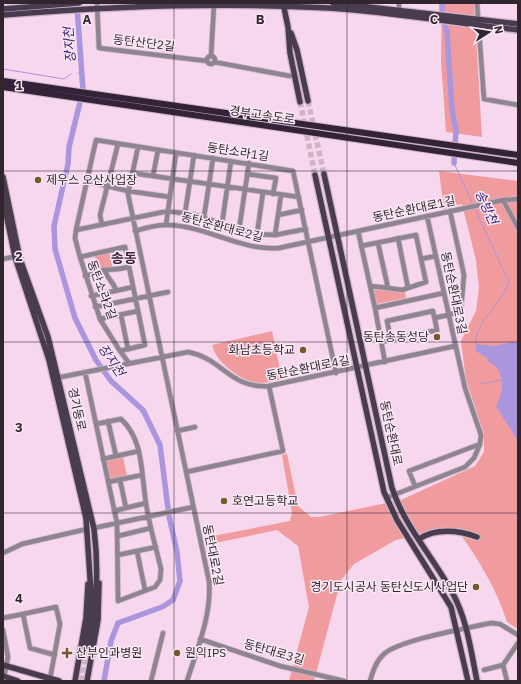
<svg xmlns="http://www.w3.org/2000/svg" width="521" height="684" viewBox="0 0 521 684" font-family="'IBM Plex Sans','Noto Sans KR',sans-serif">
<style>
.green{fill:#f09b9e}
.water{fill:#a996dd}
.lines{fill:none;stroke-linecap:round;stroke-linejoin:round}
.stream{stroke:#a996dd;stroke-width:1}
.river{stroke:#a996dd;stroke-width:5.5}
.major-tunnel{stroke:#cfb4c7;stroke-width:5.5;stroke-dasharray:5.5 3;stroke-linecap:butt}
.minor-casing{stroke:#cfb4c7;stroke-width:6}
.major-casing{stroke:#cfb4c7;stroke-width:8}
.highway-casing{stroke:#cfb4c7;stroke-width:8}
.minor{stroke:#8e8591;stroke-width:4.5}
.major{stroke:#4a3c4f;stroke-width:5.5}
.highway{stroke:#322338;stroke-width:6}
.grid{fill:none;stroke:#31262e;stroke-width:1;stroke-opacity:0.55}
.poi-dot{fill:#75592c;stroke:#fbe9f6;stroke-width:1.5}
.labels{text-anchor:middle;stroke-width:3;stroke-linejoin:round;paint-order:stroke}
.street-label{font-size:12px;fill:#31262e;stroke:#fbe9f6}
.poi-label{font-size:12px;fill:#31262e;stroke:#fbe9f6;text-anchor:start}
.water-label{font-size:13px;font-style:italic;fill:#402173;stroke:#fbe9f6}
.quarter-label{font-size:14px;font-weight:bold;fill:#3c2536;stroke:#fbe9f6}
.grid-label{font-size:13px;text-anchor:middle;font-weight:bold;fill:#31262e;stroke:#fbe9f6;stroke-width:3;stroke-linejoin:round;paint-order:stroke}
</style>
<rect width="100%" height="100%" fill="#f6d7ed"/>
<path class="green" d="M442 3H474L482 137 446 132 441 61Z
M439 171 518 181V629L507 622C497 590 480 562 461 535L424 534 396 540 354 564 341 580 314 681H289L309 607 298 546 277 530 210 544 208 537 290 521 292 513 282 455 287 454 298 506 311 517H319L401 500 475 466 484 452V434L466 380 461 341 476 311 479 288 476 260 462 204 444 209Z
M109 253 113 269 98 270 95 256Z
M375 290 405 291 406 298 377 304 375 302 373 291Z
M272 331 282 379C275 380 267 383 260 383 242 382 216 363 212 345Z
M123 457 127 476 110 480 106 461Z"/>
<path class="water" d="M512 342H518V441L496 406C502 394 506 378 496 367 492 363 488 363 487 358L476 351V344L495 346Z"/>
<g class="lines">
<path class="stream" d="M3 69 64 79 71 74
M78 73H80
M454 163 473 205
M474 207 509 282C504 301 473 324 476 344
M481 384 501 380"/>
<path class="river" d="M442 3V16L447 32 452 110 456 130 454 163
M77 6 83 90 69 147 68 164 54 226 55 249 75 318 96 360 111 381 143 410 160 445 169 516 177 552 180 581 173 600 162 607 118 623 111 641 104 681"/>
<path class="major-tunnel" d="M308 101 324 174
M300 102 315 175
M79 681 85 651
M83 681 88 652"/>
<g class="minor-casing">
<path id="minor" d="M97 3 99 48 207 61
M399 3V10
M477 3 484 99 518 105
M211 56 214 5
M207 60a4 4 0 1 1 8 0a4 4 0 1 1-8 0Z
M214 62 290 76
M138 147 128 194 209 581C212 615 197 649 187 681
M132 173 299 197
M247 174 276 178 273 194
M153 176 158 150
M86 181 128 191 170 197
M503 200 518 228
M185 213 194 155
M278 215 302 210
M204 217 213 158
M222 224 231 161
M102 225 100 215 118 144
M166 225 176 153
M306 229 275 235 257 234 195 215 168 211 76 230 96 140 293 171 336 373
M76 230 75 238 80 257
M239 230 249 163
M135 231C145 228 157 224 168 225 207 226 240 251 279 248L503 200 518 199
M358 231 375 308 444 293
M257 234 263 192
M275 235 281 195
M378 243 388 288 402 290 408 288 398 238
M361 246 416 235 421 259 436 256
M125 247 145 345 120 351 100 319 80 257Z
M3 259 18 256
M105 270C107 280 114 281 116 291
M85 276C92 275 97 271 103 270 112 269 118 270 128 267
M370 286 388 288
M408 288 426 282 421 259
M91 296 133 287
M95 307 168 292
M375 308 385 362
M121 315 128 349
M435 318 460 312 461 309 464 275 450 211
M100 319 138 311
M381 342C400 338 419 334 437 330L433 311 387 321 391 340
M120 351 129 363
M85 372 117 523 118 601 155 587 160 580 161 569C156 547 149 525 146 503 141 474 144 440 121 419L96 424
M56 378 188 352C222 358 230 389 269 386L455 346
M108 421 116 456
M177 431 195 427
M103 459 139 451
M186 472 283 451 269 386
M120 480 126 508
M108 482 142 475
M415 486 409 471 480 444
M386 498 465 467 474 458 480 444 481 435 465 388 427 216
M114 511 146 503
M94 528 193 507
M118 536 151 528
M137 551 145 590
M3 553 22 544 87 529
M118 555 156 547
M209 581 221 579
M3 618 23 614
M3 630 8 657 4 677
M200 639 280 666 344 681
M484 670 503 665
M50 679 60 624 56 607 23 614 30 648 55 655
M151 681 163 633
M370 681C373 671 376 661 384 654 399 640 468 628 491 623L500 624 518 635
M507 681 503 665 518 643"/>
</g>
<g class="major-casing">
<path id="major" d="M283 3 288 27 290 53 300 102
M333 3 518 24
M3 9 79 3
M3 15C112 6 220 2 329 8 392 12 455 23 518 30
M291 33 297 50 308 101
M324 174 392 488C405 527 433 557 452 592 467 619 471 651 477 681
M315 175 384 492 397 520 451 607 468 681
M3 177 20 259 48 337 94 529C99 570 97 611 88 652
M3 199 15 257 49 360 86 518 91 592 85 651
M419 539C435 528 459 530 477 537
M3 665 59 681
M3 676 18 681
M75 681 86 618 88 584
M87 681 98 620 99 583"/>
</g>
<g class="highway-casing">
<path id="highway" d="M3 81 518 155
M3 87 518 163"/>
</g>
<use href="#minor" class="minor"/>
<use href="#major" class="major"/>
<use href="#highway" class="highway"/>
</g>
<path class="grid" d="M174 3V681M347 3V681M3 171H518M3 342H518M3 513H518"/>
<g class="poi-dot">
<circle cx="38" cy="180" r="4"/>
<circle cx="437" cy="337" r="4"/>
<circle cx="303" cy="350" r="4"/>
<circle cx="224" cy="501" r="4"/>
<circle cx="476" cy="587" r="4"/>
<path d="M65 647h4v4h4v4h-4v4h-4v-4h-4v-4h4z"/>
<circle cx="177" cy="653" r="4"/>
</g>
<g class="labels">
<g class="street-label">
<text transform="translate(144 43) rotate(7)" y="4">동탄산단2길</text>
<text transform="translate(262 115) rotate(8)" y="4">경부고속도로</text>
<text transform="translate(238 152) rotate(9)" y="4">동탄소라1길</text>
<text transform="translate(414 209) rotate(-12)" y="4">동탄순환대로1길</text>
<text transform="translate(222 227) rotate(15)" y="4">동탄순환대로2길</text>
<text transform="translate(102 290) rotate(70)" y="4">동탄소라2길</text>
<text transform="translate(454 293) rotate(78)" y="4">동탄순환대로3길</text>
<text transform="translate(308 368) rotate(-11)" y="4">동탄순환대로4길</text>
<text transform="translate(77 409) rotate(77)" y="4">경기동로</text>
<text transform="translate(391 433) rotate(78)" y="4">동탄순환대로</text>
<text transform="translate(213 555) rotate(79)" y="4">동탄대로2길</text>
<text transform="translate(274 652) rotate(16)" y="4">동탄대로3길</text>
</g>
<g class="poi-label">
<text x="46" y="184">제우스 오산사업장</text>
<text x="429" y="341" text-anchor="end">동탄송동성당</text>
<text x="295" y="354" text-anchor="end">화남초등학교</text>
<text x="232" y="505">호연고등학교</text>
<text x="468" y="591" text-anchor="end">경기도시공사 동탄신도시사업단</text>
<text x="76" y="657">산부인과병원</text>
<text x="185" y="657">원익IPS</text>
</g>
<g class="water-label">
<text transform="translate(69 45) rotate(-94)" y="5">장지천</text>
<text transform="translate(487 207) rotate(65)" y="5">송방천</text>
<text transform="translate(112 360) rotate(56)" y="5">장지천</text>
</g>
<g class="quarter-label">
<text x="124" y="263">송동</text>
</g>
</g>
<g class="grid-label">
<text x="87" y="24">A</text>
<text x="260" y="24">B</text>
<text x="434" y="24">C</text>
<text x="19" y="90">1</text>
<text x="19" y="261">2</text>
<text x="19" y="432">3</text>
<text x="19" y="603">4</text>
</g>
<rect width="521" height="684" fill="none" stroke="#31262e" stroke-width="8"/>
<g transform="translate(489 32) rotate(78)" stroke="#fbe9f6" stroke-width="3" paint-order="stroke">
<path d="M0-3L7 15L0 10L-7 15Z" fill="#31262e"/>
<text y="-6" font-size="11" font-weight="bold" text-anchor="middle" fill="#31262e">N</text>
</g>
</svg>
